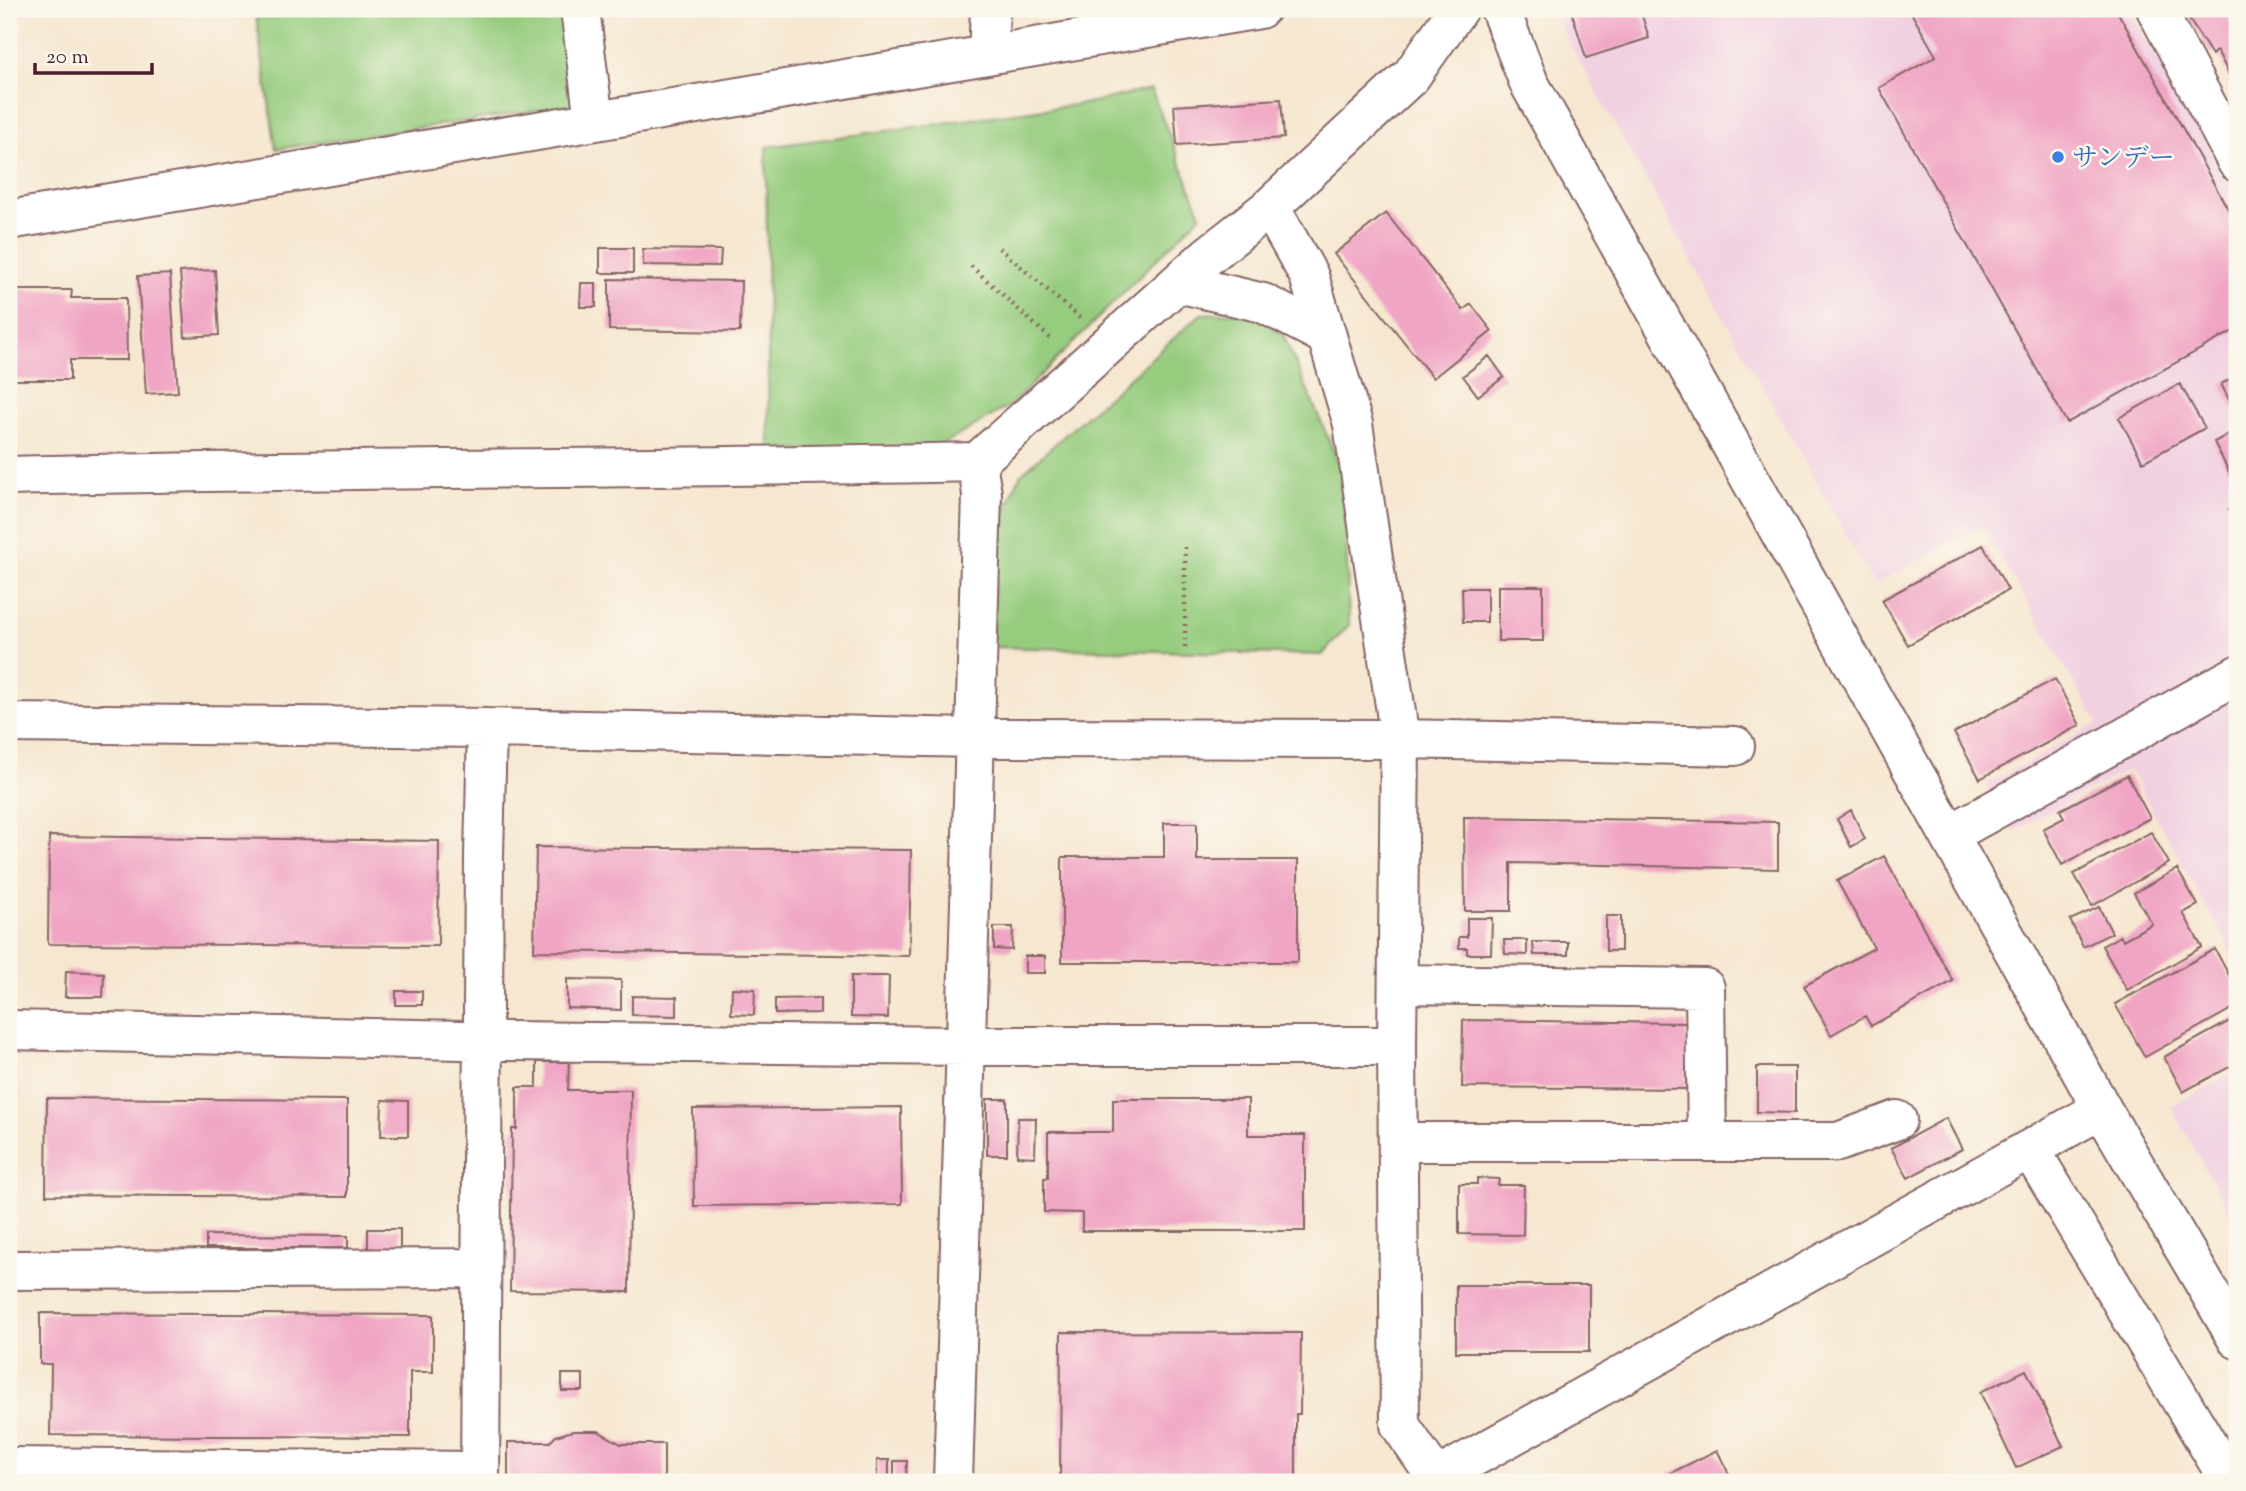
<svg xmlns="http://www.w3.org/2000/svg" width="2246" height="1491" viewBox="0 0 2246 1491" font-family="'Sorts Mill Goudy','Noto Serif JP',serif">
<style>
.built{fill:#f1d0e2}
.green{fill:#96cc7e;stroke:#707654;stroke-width:2}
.building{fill:#f0a5c4}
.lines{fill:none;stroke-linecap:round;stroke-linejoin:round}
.minor-casing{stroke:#866565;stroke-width:42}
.path{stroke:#866565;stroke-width:4.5;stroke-dasharray:2 5;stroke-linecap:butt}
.minor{stroke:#fff;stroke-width:38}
.shop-dot{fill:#3f7fe0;stroke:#fbf7ec;stroke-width:2.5}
.labels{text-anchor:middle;stroke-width:5;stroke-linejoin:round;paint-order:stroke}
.shop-label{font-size:26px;fill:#366cbe;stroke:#fbf7ec;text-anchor:start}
</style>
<rect width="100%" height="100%" fill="#fbf7ec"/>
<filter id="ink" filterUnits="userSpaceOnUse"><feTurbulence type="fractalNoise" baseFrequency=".0143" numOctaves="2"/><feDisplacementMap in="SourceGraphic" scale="14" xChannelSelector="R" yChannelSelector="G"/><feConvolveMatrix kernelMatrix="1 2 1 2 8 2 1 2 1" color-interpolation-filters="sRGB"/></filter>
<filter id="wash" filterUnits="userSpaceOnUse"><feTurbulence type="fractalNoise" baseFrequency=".00686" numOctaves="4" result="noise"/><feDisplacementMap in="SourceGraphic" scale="28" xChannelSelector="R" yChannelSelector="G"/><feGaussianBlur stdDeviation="1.57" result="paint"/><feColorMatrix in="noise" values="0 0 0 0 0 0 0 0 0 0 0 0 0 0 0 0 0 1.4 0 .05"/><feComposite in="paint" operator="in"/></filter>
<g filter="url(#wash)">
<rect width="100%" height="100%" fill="#f6e7d0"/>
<path class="built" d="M1563 9H2128L2237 196V961L2129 769 2014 831 1986 785 2098 723 1982 526 1874 585 1564 34 1554 11Z
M2237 1070V1227L2171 1107Z"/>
<path class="green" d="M255 9H561L575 105 276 149Z
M1151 89 1201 215 1012 404 935 449 769 450 766 147 1089 103Z
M1245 312 1282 332 1344 475 1349 625 1322 655 991 647 997 531 1020 475 1201 314Z"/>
<g id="blocks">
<path class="building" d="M1574 9H1640L1649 38 1586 58 1571 10Z
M1909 9H2116L2237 225V329L2067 423 1879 88 1936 56Z
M2206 9H2237V78L2232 81 2217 50 2212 55 2187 16Z
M1281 99 1284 138 1177 145 1174 106Z
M1386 213 1463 310 1471 304 1492 331 1433 378 1334 254Z
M600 248H633V273H600Z
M643 249 721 250 720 266 643 265Z
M215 270 219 335 185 337 180 272Z
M170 274 178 392 146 394 138 276Z
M609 279 741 281 740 332 609 330Z
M581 283H596V307H580Z
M9 290H72L71 298H126L127 360H70V380H9Z
M1489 356 1504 377 1478 396 1463 376Z
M2237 376V415L2221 384Z
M2180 384 2205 428 2143 462 2119 418Z
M2237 430V488L2214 442Z
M2237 505V526L2229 510Z
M1983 545 2008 590 1908 645 1882 600Z
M1498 586H1543V641H1498Z
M1462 588H1487V622H1463Z
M2055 679 2080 725 1980 779 1954 733Z
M2127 775 2150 818 2062 865 2043 829 2064 818 2060 810Z
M1851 810 1865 839 1851 847 1837 819Z
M1464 817 1778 822V869L1511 863V911H1465Z
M1164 823H1197V860H1298V962H1062V857H1164Z
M2151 832 2169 863 2092 906 2074 874Z
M49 836 439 841 438 946 48 944Z
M536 847 911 850 909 956 534 951Z
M1884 856 1953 981 1871 1026 1865 1016 1831 1035 1804 986 1874 948 1837 881Z
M2177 869 2198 905 2183 913 2202 947 2127 990 2102 946 2120 936 2123 940 2152 924 2134 893Z
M2099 907 2112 933 2083 947 2070 920Z
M1606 916H1621V951H1606Z
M1467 918H1492L1491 954H1467V948H1459V937H1467Z
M994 927H1013L1012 950 994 949Z
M1504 940H1527V955L1505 954Z
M1533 942H1568V955H1534Z
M2215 949 2237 990V1006L2145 1057 2115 1004Z
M1025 956H1045V973H1025Z
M66 971 104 973 103 997H65Z
M851 976H889L888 1018 851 1017Z
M567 979 621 980V1010L567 1008Z
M732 988 755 989 754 1015 731 1014Z
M396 991H422V1005H396Z
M632 996 677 997V1016L632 1015Z
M820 998V1013L775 1014V999Z
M2237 1017V1063L2183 1092 2164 1057Z
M1463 1020 1687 1023 1686 1089 1462 1087Z
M537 1062H569L568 1090H631L629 1292 510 1291 512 1129H517V1087H537Z
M1757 1067H1795V1113L1757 1112Z
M47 1098 347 1100V1197L46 1195Z
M987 1099H1007V1155H987Z
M1113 1099H1248V1135H1305V1231H1082V1213L1044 1212V1178H1048V1132H1113Z
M382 1100 408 1101V1136H381Z
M901 1107 902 1204 694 1206 693 1109Z
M1018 1118H1036L1035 1157 1017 1156Z
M1946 1118 1962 1149 1908 1178 1891 1148Z
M1477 1178 1499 1179 1498 1185H1524L1523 1235 1459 1234V1184H1477Z
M368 1229H400V1250H368Z
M206 1235 348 1236V1248H206Z
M1456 1285H1589V1352H1456Z
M40 1313 433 1315V1372H410V1437L50 1435 51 1364H40Z
M1061 1332 1301 1333 1300 1414H1296V1482H1060Z
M2026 1370 2063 1446 2016 1468 1980 1392Z
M562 1374H583V1391H562Z
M573 1431H598L621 1444H664V1482H508V1442H550L556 1436Z
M1717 1450 1733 1482H1653Z
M877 1460H889V1482H877Z
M894 1461H907L906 1482H894Z
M795 1479H821V1482H795Z
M830 1479H858V1482H831Z"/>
</g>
</g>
<g filter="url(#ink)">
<use href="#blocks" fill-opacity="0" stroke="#866565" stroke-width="2"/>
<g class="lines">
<g class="minor-casing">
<path id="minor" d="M580 9 594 121
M1500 9 1529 83 2102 1109 2237 1339
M2156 9 2237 162
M988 55 990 9
M1270 207 1309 276 1353 424 1400 739 1397 1046 1400 1425 1439 1482
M9 220 1260 9
M1178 283 1263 303 1327 336
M9 476C332 468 654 469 977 462L1209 255 1270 207 1411 76 1458 9
M9 723 487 728 975 738 1400 739 1735 746
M1949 835 2237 675
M1398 984 1705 988 1707 1142
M9 1030 508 1041 965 1046H1397
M1398 1142H1838L1897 1120
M2030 1149 2230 1482
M9 1270 481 1268
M9 1467 480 1471
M480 1482 484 856 487 728
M953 1482C960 1153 973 824 982 494L977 462
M1429 1482 2102 1109"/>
</g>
<path class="path" d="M999 248 1080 318
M971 266 1053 341
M1185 547V652"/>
<use href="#minor" class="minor"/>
</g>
</g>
<circle class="shop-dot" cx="2058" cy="157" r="7"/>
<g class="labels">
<g class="shop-label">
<text x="2072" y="166">サンデー</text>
</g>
</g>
<rect width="2246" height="1491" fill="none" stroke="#fbf7ec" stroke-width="35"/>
<path d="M35 63v10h117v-10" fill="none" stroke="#4a1f2b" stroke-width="3.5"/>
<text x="46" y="63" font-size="21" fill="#4a1f2b" stroke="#fbf7ec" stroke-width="5" paint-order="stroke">20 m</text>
</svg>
